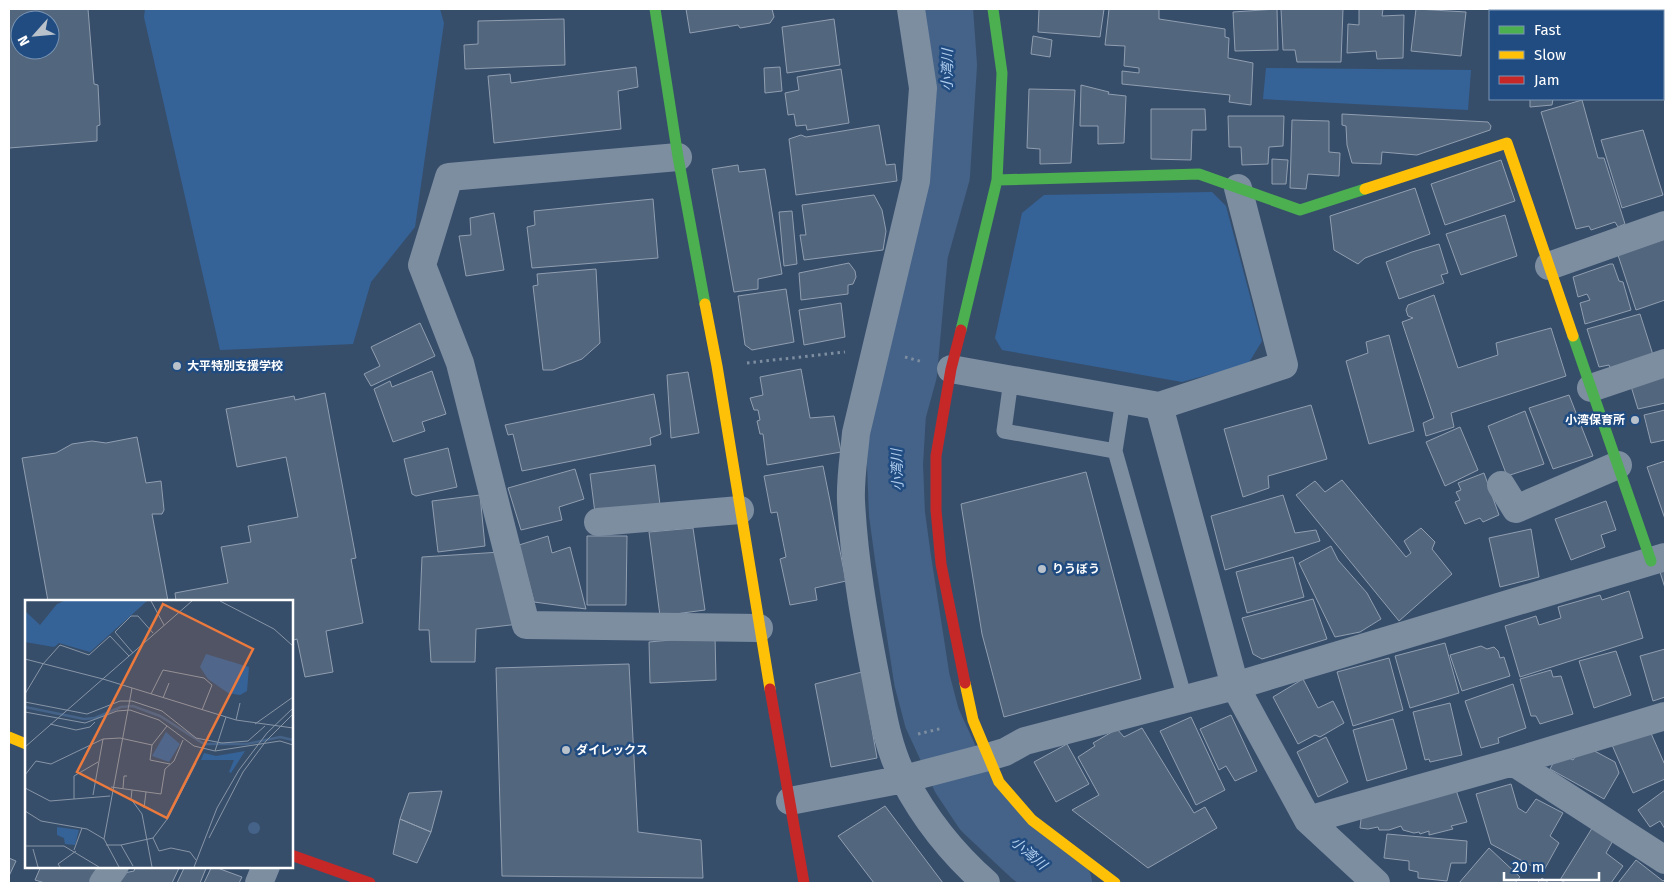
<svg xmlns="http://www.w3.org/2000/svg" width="1674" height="892" viewBox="0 0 1674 892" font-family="'Fira Sans','Noto Sans JP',sans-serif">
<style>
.green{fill:#356398}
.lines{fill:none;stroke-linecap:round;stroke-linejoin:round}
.river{stroke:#456388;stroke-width:56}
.building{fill:#52667d;stroke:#909eb0;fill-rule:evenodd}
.path{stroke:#7d8ea1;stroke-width:3;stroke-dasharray:2.5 4;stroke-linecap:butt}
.lane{stroke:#7d8ea1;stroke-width:15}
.street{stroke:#7d8ea1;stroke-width:28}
.fast{stroke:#4caf50;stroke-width:11}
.slow{stroke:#ffc107;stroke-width:11}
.jam{stroke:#c62828;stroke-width:11}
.poi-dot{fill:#b9c1cb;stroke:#214c81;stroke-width:2}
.labels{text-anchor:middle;stroke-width:5;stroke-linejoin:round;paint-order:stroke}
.poi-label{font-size:12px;font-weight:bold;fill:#fff;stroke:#214c81;text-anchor:start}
.water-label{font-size:14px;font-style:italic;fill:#b2cfef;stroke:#214c81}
.inset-river{fill:none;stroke:#456388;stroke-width:2.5}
.inset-road{fill:none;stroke:#8795a6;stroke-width:1}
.view{fill:#ed7a3d;fill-opacity:0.15;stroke:#ed7a3d;stroke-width:2.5}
.inset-edge{fill:none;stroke:#fff;stroke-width:2.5}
</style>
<rect width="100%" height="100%" fill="#374e6b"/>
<path class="green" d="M145 9H440L444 23 415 227 371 282 353 344 220 350 144 17Z
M1266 68 1471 70 1468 110 1263 99Z
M1212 192 1226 206 1262 341 1248 364 1182 382 1002 350 995 338 1022 213 1044 195Z"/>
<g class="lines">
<path class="river" d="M945 9 949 65 942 175 920 253 909 373 898 413 895 464 897 514 903 558 922 680 932 718 960 779 982 812 1030 857 1064 883"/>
</g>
<path class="building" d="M9 9H88L94 84 98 85 100 125 97 126V141L9 148ZM20 20H50V50H20Z
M686 9H772L774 17 770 23 740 28 738 25 690 33Z
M1039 9H1104L1100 37 1038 32Z
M1109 9H1159V19L1225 29V37L1229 38 1228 58 1253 63 1251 105 1229 102 1230 95 1122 84V71L1139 73V68L1124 66 1125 46 1105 45Z
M1277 9 1278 50 1235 51 1233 12Z
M1281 9H1343L1341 62H1297L1295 50H1283Z
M1359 9H1383L1382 16 1404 15 1403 58 1377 59 1376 51 1347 53 1348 24 1359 25Z
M1416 9 1466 12 1461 56 1411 51Z
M1665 18V81H1663V19Z
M564 19 565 65 465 69 464 45 478 44V21Z
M834 19 840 65 787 73 782 27Z
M1033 36 1052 40 1050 57 1031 54Z
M636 67 638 87 618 91 621 129 494 143 488 76 510 74 511 83Z
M780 67 782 91 765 93 764 68Z
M841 69 849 123 807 130 806 125 796 126 794 114 788 115 785 93 799 90 797 77Z
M1081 85 1109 92 1108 94 1126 96 1124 143 1098 144V126H1080Z
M1029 89 1075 90 1071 163 1040 164V149L1027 148Z
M1530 99H1553L1552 105 1530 107Z
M1582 100 1598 158H1604L1625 224 1618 227 1615 222 1591 230 1589 226 1576 229 1541 112Z
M1151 109H1205L1206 130H1192L1191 160 1151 159Z
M1342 114 1488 122 1491 126 1490 130 1417 155 1382 152 1381 164 1352 163 1347 145 1346 126 1342 125Z
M1228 116H1284L1283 146 1269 147 1268 164 1242 165 1241 147H1229Z
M1292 120 1329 121V152L1340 153 1339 176 1308 174 1306 189 1290 188Z
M879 125 886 165 895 164 897 181 796 195 789 139 801 135 806 137Z
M1643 130 1663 195 1622 208 1601 140Z
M1272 159 1288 160 1286 184H1272Z
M1501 160 1515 201 1445 225 1431 184Z
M738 165 739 172 765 169 782 274 758 279V289L734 292 712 169Z
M1415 188 1430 234 1365 258 1358 264 1334 250 1330 216Z
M874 195 882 210 886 231 883 250 804 260 800 235H806L802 205Z
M653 199 658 258 532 268 527 227 535 225 534 211Z
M792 211 797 264 784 266 779 212Z
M494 213 504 270 466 276 459 236 471 235 470 218Z
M1505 215 1517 256 1461 275 1446 234Z
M1665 239V300L1636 310 1618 255Z
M1439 244 1448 273 1441 275 1444 283 1399 299 1386 262 1412 252Z
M849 263 855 271 856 277 853 284 848 285V294L801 300 799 273Z
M1610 264H1613L1619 281 1623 282 1631 310 1585 324 1580 303 1590 300 1587 294 1578 297 1573 277Z
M596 269 600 343 582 359 553 370H543L533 286 538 285 537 274Z
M786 289 794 342 752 350 745 345 738 296Z
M1434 295 1458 368 1498 355 1496 343 1551 328 1566 376 1451 413 1454 427 1426 436 1423 423 1434 418 1402 322 1413 318 1408 316 1406 310 1408 305Z
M841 303 845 337 804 345 799 310Z
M1640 314 1654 358 1611 370 1609 365 1599 367 1587 329Z
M420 323 435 356 371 386 364 374 380 366 371 347Z
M1389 335 1414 431 1369 444 1346 361 1368 353 1366 342Z
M801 369 810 418 834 416 841 452 767 465 763 434H760L757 421 760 420 758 410H754L750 398 763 395 760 377Z
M432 371 446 414 422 422 425 431 393 442 374 389 390 381 392 387Z
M688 372 699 433 671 438 667 375Z
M1665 376V403L1638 409 1630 383Z
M325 393 356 558 351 559 363 623 326 631 333 672 305 677 297 639 291 641V601H176L175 593 228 583 221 547 251 542 248 526 298 517 286 457 237 467 226 409 294 396 295 400Z
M654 394 661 434 650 438 651 445 522 471 513 434 508 435 505 425Z
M1569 395 1593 456 1553 469 1529 408Z
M1311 405 1327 459 1268 476 1269 488 1243 497 1224 429Z
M1665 410V440L1651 443 1644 415Z
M1525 411 1544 464 1507 476 1488 426Z
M1460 427 1478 470 1445 486 1426 442Z
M137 437 146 483 161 481 164 510 162 514H152L168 601H48L22 458 56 453 72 444 92 441 106 443Z
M448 448 457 487 416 496 412 494 404 459Z
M1665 461V519L1647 467Z
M655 465 660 505 595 513 590 474Z
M823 466 846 581 815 588 817 600 790 605 780 559 786 557 777 512 771 513 764 476Z
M575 469 584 499 559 507 562 520 521 530 508 488Z
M1086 472 1141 679 1004 717 982 634 961 504Z
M1484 473 1499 515 1483 522 1480 518 1465 524 1455 502 1460 500 1456 492 1461 490 1458 483Z
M1342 480 1406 557 1411 553 1404 541 1421 528 1435 542 1432 549 1452 574 1399 621 1296 495 1315 481 1325 492Z
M480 495 485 546 438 552 432 501Z
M1283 495 1295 533 1316 530 1320 541 1225 570 1211 516Z
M1606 501 1616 530 1601 535 1605 547 1571 560 1555 519Z
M693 528 705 610 660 616 649 532Z
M1531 529 1539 577 1500 587 1489 538Z
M548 536 552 553 570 547 586 609 534 602 519 545Z
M587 536H627L626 605H587Z
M1331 546 1338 560 1367 593 1381 619 1360 632 1335 637 1299 563Z
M501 552 519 624 476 629 475 662H431L429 630H419L422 557Z
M1293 557 1304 597 1247 613 1236 572Z
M1665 570V588L1660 572Z
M1629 591 1643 638 1520 677 1505 626 1536 616 1539 625 1561 618 1558 607 1600 595 1602 600Z
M1313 599 1327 639 1262 659 1253 654 1242 618Z
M715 636 716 680 650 683 649 642Z
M1445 643 1459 693 1410 708 1395 656Z
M1481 646 1487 649 1494 647 1498 651 1500 658 1504 657 1510 676 1462 691 1450 655Z
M1665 649V697L1653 701 1640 656Z
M1616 651 1631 695 1594 708 1579 661Z
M1389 658 1403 710 1353 726 1337 672Z
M629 664 638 832 701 840 703 878 502 876 496 668Z
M1551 670 1553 677 1561 676 1573 714 1540 724 1536 716H1531L1520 679Z
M862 672 877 758 831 767 815 684Z
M1303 679 1318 708 1333 701 1344 723 1320 737 1315 735 1298 744 1273 697Z
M1513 684 1526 728 1498 738 1499 743 1481 748 1465 701Z
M1450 703 1462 755 1430 762 1429 759 1425 760 1413 712Z
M1231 715 1257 771 1235 781 1226 766 1219 770 1200 729Z
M1191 717 1225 790 1196 805 1160 731Z
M1393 719 1407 769 1367 781 1353 730Z
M1142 728 1194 813 1205 807 1217 828 1148 868 1072 810 1099 795 1078 757 1095 746 1093 743 1117 729 1124 737Z
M1650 731 1665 765V779L1633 793 1612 745Z
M1326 737 1348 782 1318 797 1297 752Z
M1067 744 1089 784 1056 802 1034 762Z
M1587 747 1615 762 1619 773 1604 799 1550 769 1557 756 1561 754 1573 760 1580 750Z
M1511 784 1518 808 1526 813 1536 799 1563 813 1550 836 1559 843 1543 872 1491 844 1476 794Z
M1456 790 1467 822 1451 826 1453 829 1429 835V831L1420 834 1419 832 1414 833 1403 830 1401 826 1389 830H1379L1378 827 1368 829 1360 828 1362 811Z
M1665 790V829L1660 821 1650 827 1638 810Z
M442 791 431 832 400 819 409 793Z
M885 806 943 883H874L838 836Z
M400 819 431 832 417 863 393 854Z
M1594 825 1615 837 1606 853 1623 866 1611 883H1566L1560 880Z
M1387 834 1467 841 1466 863H1451L1447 881 1418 878V872L1409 870V861L1384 858Z
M1489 848 1520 877 1515 883H1459Z
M9 858 16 861 9 876Z
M1636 860 1663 881 1665 879V883H1618Z
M41 866H100L95 883H45L35 880Z
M136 866H180L172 883H119L124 873 134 871Z
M185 866H207L200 883H177Z
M212 866 242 877 239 883H204Z
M1542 878 1549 883H1537Z"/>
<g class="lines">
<path class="path" d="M905 357 923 362
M747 363 845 352
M918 734 943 728"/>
<path class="lane" d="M1011 380 1004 431 1115 451
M1123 400 1115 451 1185 699"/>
<path class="street" d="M911 9 923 88 916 181 856 433C854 456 850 479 851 501 854 560 864 617 875 674 882 710 887 747 904 779 925 819 953 854 986 883
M678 157 449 177 422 265 460 363 526 625 759 628
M1549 266 1665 225
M951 369 1159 406 1284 365 1238 188
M1591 388 1665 363
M1159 406 1235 686 1308 820 1376 883
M1501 485 1516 509 1618 465
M598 522 740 510
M1513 762 1665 860
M790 801 904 779 988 757 1005 752 1025 741 1235 686 1665 557
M1308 820 1513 762 1665 716
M103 883 115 866
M259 883 266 866"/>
<path class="fast" d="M655 9 678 157 705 304
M997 180 1199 174 1300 210 1365 189
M961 330 997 180 1002 73 993 9
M1573 336 1651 561"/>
<path class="slow" d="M1365 189 1507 143 1573 336
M705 304 717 366 770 689
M965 683 973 720 999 782 1032 820 1115 883
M9 737 26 744"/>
<path class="jam" d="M961 330 951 369 936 456V510L941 564 965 683
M770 689 804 883
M291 855 370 883"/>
</g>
<g class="poi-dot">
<circle cx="177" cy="366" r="5"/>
<circle cx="1635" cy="420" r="5"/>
<circle cx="1042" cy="569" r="5"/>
<circle cx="566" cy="750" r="5"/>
</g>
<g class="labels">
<g class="poi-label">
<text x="187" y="370">大平特別支援学校</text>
<text x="1625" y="424" text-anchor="end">小湾保育所</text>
<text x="1052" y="573">りうぼう</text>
<text x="576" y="754">ダイレックス</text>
</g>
<g class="water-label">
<text transform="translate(947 70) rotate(-89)" y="5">小湾川</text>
<text transform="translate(897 470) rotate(-92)" y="5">小湾川</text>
<text transform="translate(1029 853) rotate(41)" y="5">小湾川</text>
</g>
</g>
<g transform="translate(25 600)">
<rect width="268" height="268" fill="#374e6b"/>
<path d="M39 1H122L65 52 34 43 29 47 0 42V11L15 25 32 4ZM181 54 224 67 222 91 215 95 203 93 183 79 175 67ZM141 132 155 144 144 162 127 156ZM220 151 206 173 204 172 209 160H176L179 153 191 156ZM32 227 54 230 50 245 40 244 39 238 32 235Z" fill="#356398"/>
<path d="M223 228a6 6 0 1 1 12 0a6 6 0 1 1-12 0Z" fill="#456388"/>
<path class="inset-river" d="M0 107 59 119 70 118 96 107 108 106 135 116 179 144H222L255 137 268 140"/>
<path class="inset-road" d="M126 1 139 25M195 1 249 29 268 46M108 53 90 32 106 16H113L128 33M0 59 78 79 211 120 268 128M0 94 18 64 35 45 64 55 85 36 104 56M126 94 138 70 179 78 187 85 177 110M138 98 144 83M0 102 62 114 95 101H107L137 111 171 138 197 143 223 141 240 126M0 112 60 123 92 111 105 110 134 120 169 146 190 151 255 141 268 145M211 120 215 103M25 124 51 130 65 127 70 122M230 124 268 97M142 126 127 145 125 160 145 164M0 147 167 1M190 151 201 117M0 175 11 161 26 164 78 139 95 138 127 145M86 187 136 194 140 169 149 161 158 140M0 188 25 201 85 196M98 188 99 176H102M107 190 106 199 117 214 127 267M68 195 78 139M49 199V176L73 162M119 208 121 192M0 211 16 221 62 229 79 239M128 238 143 218 171 163M184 238 218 172 241 141 268 114M81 245H96L128 238 134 251 146 248 165 252 171 260M96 245 108 266M0 246H39L74 267M8 249 13 267M49 250 57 228M35 267 33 264 51 251M94 267 79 239 107 88M169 267 192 208 214 170 242 133 268 108"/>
<path class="view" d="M138 4 228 49 142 218 52 172Z"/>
<rect width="268" height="268" class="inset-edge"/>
</g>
<rect width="1674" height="892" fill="none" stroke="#ffffff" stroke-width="20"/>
<rect x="1489" y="10" width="175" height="90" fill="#214c81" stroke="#7a94b3"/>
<rect x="1499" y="26" width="25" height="8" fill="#4caf50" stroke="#7a94b3"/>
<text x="1534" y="35" font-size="15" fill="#ffffff">Fast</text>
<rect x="1499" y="51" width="25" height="8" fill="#ffc107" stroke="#7a94b3"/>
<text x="1534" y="60" font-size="15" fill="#ffffff">Slow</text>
<rect x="1499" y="76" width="25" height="8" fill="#c62828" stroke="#7a94b3"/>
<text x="1534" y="85" font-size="15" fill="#ffffff">Jam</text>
<g transform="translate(35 35) rotate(243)"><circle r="24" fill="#214c81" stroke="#7a94b3"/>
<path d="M0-4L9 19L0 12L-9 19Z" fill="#b9c1cb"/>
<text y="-8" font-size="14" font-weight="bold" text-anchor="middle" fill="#ffffff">N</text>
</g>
<path d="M1504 872v8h95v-8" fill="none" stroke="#ffffff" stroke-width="2.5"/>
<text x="1512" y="872" font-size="15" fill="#ffffff" stroke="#214c81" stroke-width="4" paint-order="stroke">20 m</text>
</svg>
